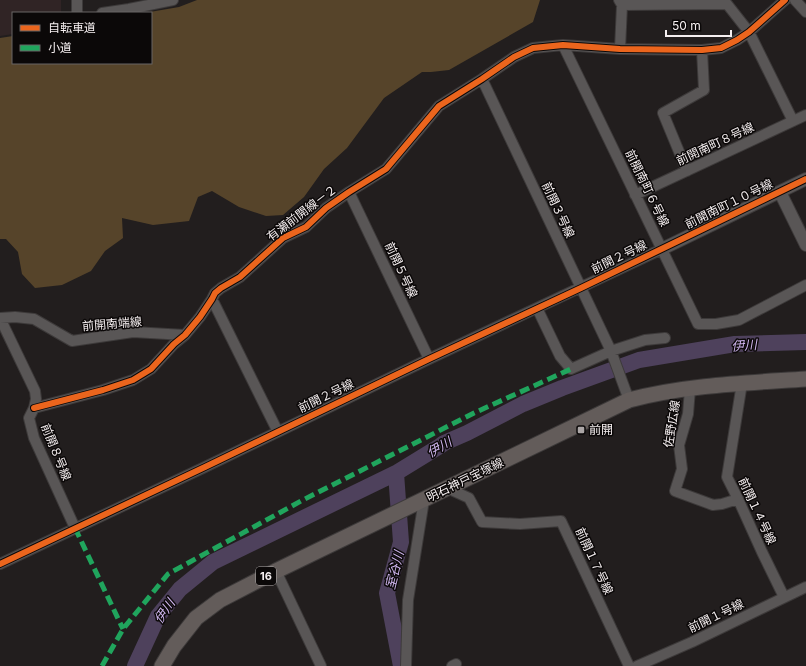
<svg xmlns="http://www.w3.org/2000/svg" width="806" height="666" viewBox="0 0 806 666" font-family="Inter,'Noto Sans JP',sans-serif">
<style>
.built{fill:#302425}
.forest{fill:#56442a}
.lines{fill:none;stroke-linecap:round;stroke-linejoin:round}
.river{stroke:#4e415c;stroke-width:16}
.minor-casing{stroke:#3d3a3a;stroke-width:12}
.tertiary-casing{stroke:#3d3a3a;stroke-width:14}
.primary-casing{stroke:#3d3a3a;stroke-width:17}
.minor{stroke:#595656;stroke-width:10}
.tertiary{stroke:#595656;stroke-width:12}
.primary{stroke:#635c5a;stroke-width:15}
.quiet{stroke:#20a55d;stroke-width:5;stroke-dasharray:10 5;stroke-linecap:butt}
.cycleway-casing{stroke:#0b0808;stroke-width:8}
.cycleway{stroke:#eb651d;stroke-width:6}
.poi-dot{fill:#aba6a6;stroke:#0b0808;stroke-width:1.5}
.labels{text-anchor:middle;stroke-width:3;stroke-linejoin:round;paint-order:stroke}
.shield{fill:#0b0808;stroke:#afaaaa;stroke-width:1}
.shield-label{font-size:11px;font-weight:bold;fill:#f5eff0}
.street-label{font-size:12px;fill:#f5eff0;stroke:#0b0808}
.poi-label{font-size:12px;fill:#f5eff0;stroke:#0b0808;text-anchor:start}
.water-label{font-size:13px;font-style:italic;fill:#ceb5ed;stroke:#0b0808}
</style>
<rect width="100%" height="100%" fill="#221e1e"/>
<path class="built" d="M0 0H61V13H13V34L0 36Z"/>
<path class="forest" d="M197 0H540L533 22 449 70 431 72H422L384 98 347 148 324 169 304 197 283 215 266 216 239 207 212 191 198 197 189 221 153 225 122 218 123 238 105 251 91 271 62 285 35 288 22 274 18 252 6 239H0V38L13 36V63H151V13H144L179 7Z"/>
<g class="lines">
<path class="river" d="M396 473 401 542 387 593 401 666
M135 666 158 616 180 589 213 562 396 473 440 446 444 443 467 433 523 404 562 388 639 360 735 344 806 342"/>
<g class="minor-casing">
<path id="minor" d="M619 0 622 5 620 49
M795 0 806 12
M622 5 727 4 749 32 793 121
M77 13V0
M102 13 129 9 173 0
M563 45 698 324H716L739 320 806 285
M482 79 611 351 629 400
M687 171 663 113 704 90 702 50
M349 192 429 359
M635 195 806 115
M212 299 278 432
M537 308 560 356 571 369 611 351 645 340 665 338
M742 383 727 477 738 499 762 552 784 597
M690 389 688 414 679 445 682 469 675 491 713 505 722 504 738 499
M34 408 103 390 133 380 151 369 174 344 185 335 200 317 212 299 215 293 221 288 240 277 283 238 306 227 326 208 349 192 386 169 439 106 482 79 514 57 533 48 563 45 620 49 702 50 721 48 737 40 749 32 785 0
M447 488 469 498 482 522 520 524 561 521 629 666
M75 528 34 438 29 418 34 408 36 399 35 391 0 318 15 317 34 319 72 341 133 332 185 335
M0 564 205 467 429 359 662 249
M276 571 321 666
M406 666 408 600 424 500
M452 666 456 664
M637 666 692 642 806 587"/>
</g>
<g class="tertiary-casing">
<path id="tertiary" d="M780 192 806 245
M662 249 806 179"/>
</g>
<g class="primary-casing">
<path id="primary" d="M162 666 174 646 196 618 220 600 276 571 629 400C686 385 747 383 806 379"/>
</g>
<use href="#minor" class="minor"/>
<use href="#tertiary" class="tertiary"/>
<use href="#primary" class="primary"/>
<path class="quiet" d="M75 528 123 629
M102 666 123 629 168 574 301 501 474 413 571 369"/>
<g class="cycleway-casing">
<path id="cycleway" d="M34 408 103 390 133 380 151 369 174 344 185 335 200 317 212 299 215 293 221 288 240 277 283 238 306 227 326 208 349 192 386 169 439 106 482 79 514 57 533 48 563 45 620 49 702 50 721 48 737 40 749 32 785 0
M0 564 205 467 429 359 581 288 806 179"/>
</g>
<use href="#cycleway" class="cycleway"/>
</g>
<rect class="poi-dot" x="577" y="426" width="8" height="8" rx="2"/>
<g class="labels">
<rect class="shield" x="256" y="567" width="20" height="18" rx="3"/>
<g class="shield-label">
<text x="266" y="580">16</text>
</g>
<g class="street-label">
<text transform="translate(715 144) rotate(-25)" y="4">前開南町８号線</text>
<text transform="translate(647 188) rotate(64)" y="4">前開南町６号線</text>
<text transform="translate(729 204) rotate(-26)" y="4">前開南町１０号線</text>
<text transform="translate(558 210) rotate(65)" y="4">前開３号線</text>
<text transform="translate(302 213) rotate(-37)" y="4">有瀬前開線－２</text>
<text transform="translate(619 257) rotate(-26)" y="4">前開２号線</text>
<text transform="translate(401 270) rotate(65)" y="4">前開５号線</text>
<text transform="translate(112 324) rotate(-5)" y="4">前開南端線</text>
<text transform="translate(326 396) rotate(-26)" y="4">前開２号線</text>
<text transform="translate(672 424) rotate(-81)" y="4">佐野広線</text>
<text transform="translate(56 452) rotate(68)" y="4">前開８号線</text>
<text transform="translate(465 480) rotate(-26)" y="4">明石神戸宝塚線</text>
<text transform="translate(757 511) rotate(65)" y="4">前開１４号線</text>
<text transform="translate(594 561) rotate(65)" y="4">前開１７号線</text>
<text transform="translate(716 616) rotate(-26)" y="4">前開１号線</text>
</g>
<g class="poi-label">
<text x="589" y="434">前開</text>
</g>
<g class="water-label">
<text transform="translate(744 345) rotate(-4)" y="5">伊川</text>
<text transform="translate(439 447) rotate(-30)" y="5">伊川</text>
<text transform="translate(394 570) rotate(-76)" y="5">室谷川</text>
<text transform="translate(164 611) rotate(-55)" y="5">伊川</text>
</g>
</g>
<rect x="12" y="12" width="140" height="52" fill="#0b0808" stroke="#696465"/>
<rect x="20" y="25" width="20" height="6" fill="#eb651d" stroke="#696465"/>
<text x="48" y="32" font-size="12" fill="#f5eff0">自転車道</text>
<rect x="20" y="45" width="20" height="6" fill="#20a55d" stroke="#696465"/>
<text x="48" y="52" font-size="12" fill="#f5eff0">小道</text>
<path d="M666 30v6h65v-6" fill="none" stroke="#f5eff0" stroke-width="2"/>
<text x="672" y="30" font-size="12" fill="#f5eff0" stroke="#0b0808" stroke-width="3" paint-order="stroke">50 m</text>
</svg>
